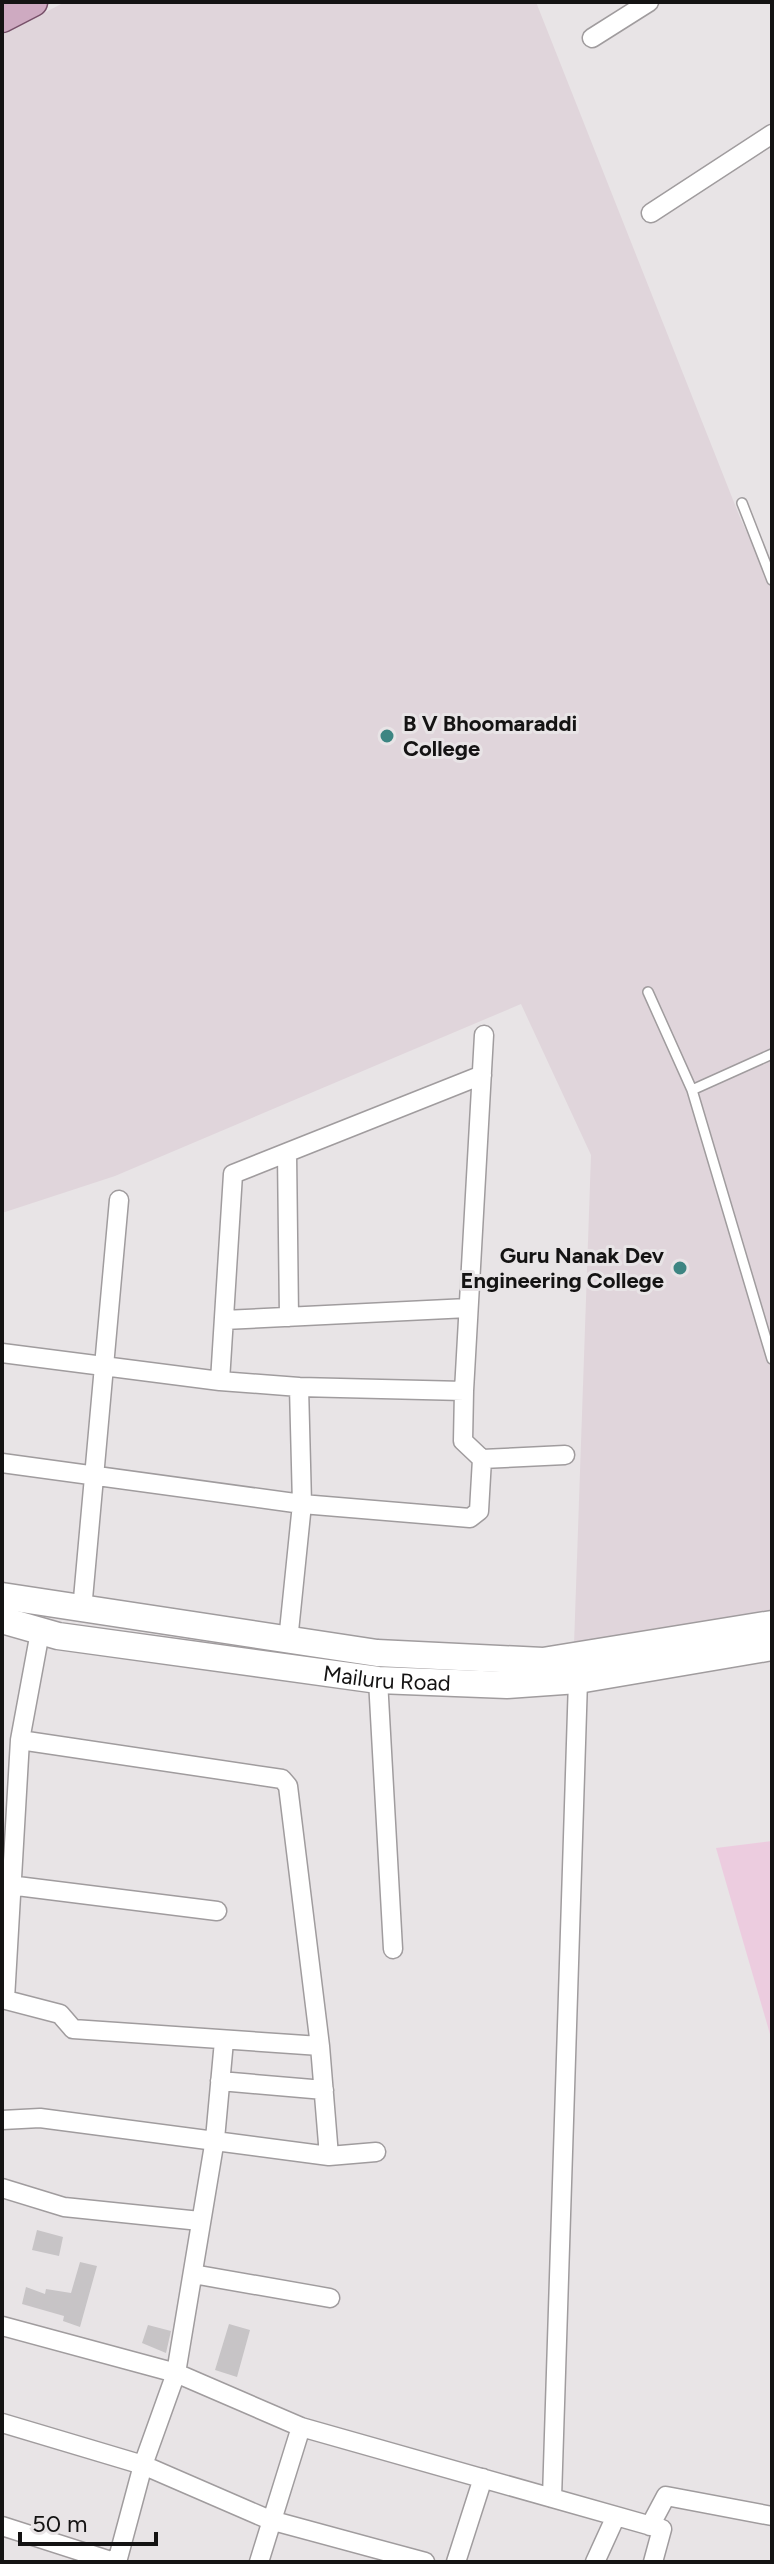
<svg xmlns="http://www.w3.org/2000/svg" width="774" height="2564" viewBox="0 0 774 2564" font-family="Figtree,sans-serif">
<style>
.built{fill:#e0d5db}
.green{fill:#ecccdf}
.building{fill:#c7c4c6}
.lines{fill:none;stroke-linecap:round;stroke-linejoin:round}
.lane-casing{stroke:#a09c9e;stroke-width:12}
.street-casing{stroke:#a09c9e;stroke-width:21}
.secondary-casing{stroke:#a09c9e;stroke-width:29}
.primary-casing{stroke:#775069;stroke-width:31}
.lane{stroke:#fff;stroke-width:9}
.street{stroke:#fff;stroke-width:18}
.secondary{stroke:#fff;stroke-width:26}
.primary{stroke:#ceaac1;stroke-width:28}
.poi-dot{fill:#3d8582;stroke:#e8e4e6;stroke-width:3}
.labels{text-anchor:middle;stroke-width:6;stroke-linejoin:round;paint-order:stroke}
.poi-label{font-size:22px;font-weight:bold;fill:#141313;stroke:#e8e4e6;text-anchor:start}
.street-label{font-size:22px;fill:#141313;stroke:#e8e4e6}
</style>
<rect width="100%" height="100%" fill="#e8e4e6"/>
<path class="built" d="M65 2H536L741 520 772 584V1615L574 1645 591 1155 521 1004 115 1176 2 1213V35Z"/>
<path class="green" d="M772 1841V2041L716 1848Z"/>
<path class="building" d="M37 2230 63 2237 59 2256 32 2250Z
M80 2262 97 2266 80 2327 63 2321 64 2316 22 2304 26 2287 45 2294 46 2289 71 2293Z
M229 2324 250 2330 237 2377 215 2370Z
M148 2325 171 2331 166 2353 142 2343Z"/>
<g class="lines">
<g class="lane-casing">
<path id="lane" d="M742 503 772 580
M648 992 692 1090 772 1359
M692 1090 772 1054"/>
</g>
<g class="street-casing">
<path id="street" d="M592 38 649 2
M651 213 772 134
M287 1153 289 1317
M224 1320 468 1308
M2 1353 220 1381 299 1387 302 1504 288 1641
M220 1381 233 1174 482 1075
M299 1387 464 1391 463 1441 482 1459
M464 1391 484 1035
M2 1463 302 1504 470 1518 479 1511 482 1459 565 1455
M82 1610 119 1200
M378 1680 393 1949
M20 1740 282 1779 288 1786 320 2046 329 2156
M9 1885 217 1911
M2 1999 60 2014 73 2029 320 2046
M5 1999 20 1740 40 1632
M220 2081 324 2090
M2 2120 40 2118 329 2156 376 2152
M2 2188 64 2207 200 2221
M193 2274 330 2298
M2 2326 176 2373 301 2427 662 2529 653 2562
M2 2423 143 2465 270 2520 425 2562
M552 2498 578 1680
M2 2526 114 2562
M650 2526 666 2496 772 2516
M117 2562 143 2465 176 2373 215 2139 224 2041
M259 2562 301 2427
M456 2562 483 2478
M595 2562 616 2516"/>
</g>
<g class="secondary-casing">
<g id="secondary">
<path d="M2 1596 377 1653 543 1661 772 1624"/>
<path id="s1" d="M2 1620 58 1636 378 1680 507 1685 578 1680 772 1647"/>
</g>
</g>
<g class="primary-casing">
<path id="primary" d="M2 18 33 2"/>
</g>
<use href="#lane" class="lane"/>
<use href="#street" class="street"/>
<use href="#secondary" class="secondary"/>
<use href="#primary" class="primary"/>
</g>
<g class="poi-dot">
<circle cx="387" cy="736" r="8"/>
<circle cx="680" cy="1268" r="8"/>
</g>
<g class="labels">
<g class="poi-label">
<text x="403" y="731">B V Bhoomaraddi<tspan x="403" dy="25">College</tspan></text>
<text x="664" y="1263" text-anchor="end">Guru Nanak Dev<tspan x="664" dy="25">Engineering College</tspan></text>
</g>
<g class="street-label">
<text dy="8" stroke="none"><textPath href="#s1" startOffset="390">Mailuru Road</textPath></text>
</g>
</g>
<rect width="774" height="2564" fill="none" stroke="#141313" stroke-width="8"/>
<path d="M20 2532v12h136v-12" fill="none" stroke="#141313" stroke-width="4"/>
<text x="32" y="2532" font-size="24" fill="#141313" stroke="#e8e4e6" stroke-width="6" paint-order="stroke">50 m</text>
</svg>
